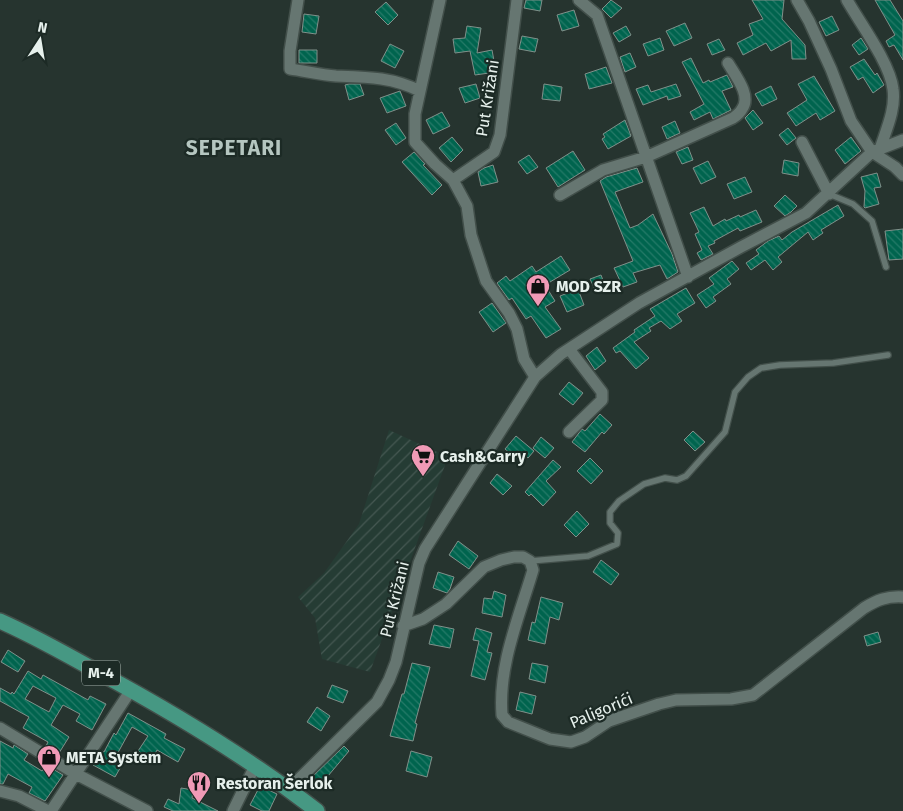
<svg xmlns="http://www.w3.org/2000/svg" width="903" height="811" viewBox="0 0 903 811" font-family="'Fira Sans',sans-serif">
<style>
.industrial{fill:url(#industrial-furrows)}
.building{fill:url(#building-back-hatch);stroke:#80908a;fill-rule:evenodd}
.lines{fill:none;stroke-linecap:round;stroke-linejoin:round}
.lane-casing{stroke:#424f4a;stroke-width:8}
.street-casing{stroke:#424f4a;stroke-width:14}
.primary-casing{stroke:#424f4a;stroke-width:18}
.lane{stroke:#667671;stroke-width:5.5}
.street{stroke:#667671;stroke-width:11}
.primary{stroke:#469883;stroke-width:15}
.labels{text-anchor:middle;stroke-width:4.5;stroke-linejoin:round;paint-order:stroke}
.shield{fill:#1c2a25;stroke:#a9b5b0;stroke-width:1}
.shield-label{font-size:15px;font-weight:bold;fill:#e6f0ec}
.street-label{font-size:16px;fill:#e6f0ec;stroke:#1c2a25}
.poi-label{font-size:16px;font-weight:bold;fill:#e6f0ec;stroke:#1c2a25;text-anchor:start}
.district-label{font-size:21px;font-weight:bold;letter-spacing:1px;fill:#b5c6c0;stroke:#1c2a25}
</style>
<defs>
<pattern id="industrial-furrows" width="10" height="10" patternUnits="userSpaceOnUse" patternTransform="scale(1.25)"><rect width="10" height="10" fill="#253c34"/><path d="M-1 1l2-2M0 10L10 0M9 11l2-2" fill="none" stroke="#455852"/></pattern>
<pattern id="building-back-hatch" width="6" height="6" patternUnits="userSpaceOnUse" patternTransform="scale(1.25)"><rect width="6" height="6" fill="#00644e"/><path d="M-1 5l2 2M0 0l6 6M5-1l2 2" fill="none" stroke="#257a68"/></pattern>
</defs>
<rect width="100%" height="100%" fill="#26342f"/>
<path class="industrial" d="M389 430 448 457 370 672 322 659 315 618 298 597 324 573 359 524Z"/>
<path class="building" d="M526 0H542L540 11 524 8Z
M611 0 622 8 611 18 602 9Z
M752 0H784L782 19 805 45 806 59H792L791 40 771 51 766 43 743 55 737 43 753 35 749 24 763 19Z
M875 0H890L903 21V60L894 45 889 47 886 41 895 35Z
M386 2 398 15 388 25 375 12Z
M574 10 579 26 562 31 557 15Z
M304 14 319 16 316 34 302 32Z
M832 16 839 30 826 36 819 22Z
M685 23 692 38 674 46 666 31Z
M467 26 481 28 477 53 492 50 496 72 475 75 470 51 455 53 453 39 465 38Z
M626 26 631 35 619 42 613 33Z
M522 36 538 39 535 52 519 49Z
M660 38 664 50 648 56 643 44Z
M861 38 868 49 859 55 852 45Z
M719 39 725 50 712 55 707 44Z
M390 44 404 51 395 68 381 61Z
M299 50H317V63H299Z
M630 53 636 67 625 72 620 57Z
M691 58 703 83 709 80 710 82 727 75 733 87 722 91 731 110 713 119 710 112 694 120 690 112 704 104 682 62Z
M864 59 875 75 877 73 884 85 873 93 863 77 858 80 850 67Z
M606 67 612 83 589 89 585 74Z
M814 76 835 111 820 120 816 113 796 126 787 113 807 100 798 84Z
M349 84H360L364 95 349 100 345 85Z
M476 84 480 98 465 103 459 88Z
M544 84 562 87 560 101 542 99Z
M676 84 681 96 668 100 667 96 643 105 636 89 648 85 651 92Z
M771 86 777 99 762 106 755 94Z
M400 91 406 106 387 113 380 98Z
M753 110 763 123 753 130 745 118Z
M442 112 450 126 433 134 426 120Z
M625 120 631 136 608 149 602 139 605 137 603 134Z
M675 121 680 133 667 139 662 127Z
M396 123 406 138 396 145 385 130Z
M788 128 796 138 787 145 779 135Z
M452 137 463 150 451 162 439 148Z
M851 137 861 151 845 164 835 150Z
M688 147 693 160 682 164 676 152Z
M573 151 585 170 558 187 546 168Z
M414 152 425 164 423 165 442 185 432 195 402 162Z
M529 155 538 167 527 174 518 162Z
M784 160 799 163 798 176 782 173Z
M708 161 716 177 701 184 693 168Z
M493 165 498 182 481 186 478 172 484 168Z
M637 168 643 182 615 192 630 228 638 225 653 214 672 254 678 272 667 279 660 265 633 273 637 282 623 287 614 268 633 261 600 181 606 177Z
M877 173 881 187 874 188 879 204 865 208 864 207 865 191 861 177Z
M745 177 752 192 734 199 727 184Z
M785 195 797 206 791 212 785 216 774 206Z
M838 205 844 216 821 230 823 233 813 240 808 232 778 257 782 262 773 270 765 260 751 270 746 263 759 254 756 250 768 241 779 236 782 240 792 232Z
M704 207 713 226 725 219 726 221 739 215 740 217 756 210 762 222 740 231 738 228 714 241 715 243 708 246 713 254 701 260 697 253 702 250 695 234 699 232 690 213Z
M903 229V259L889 260 885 231Z
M561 256 570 270 545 285 555 301 545 307 561 329 546 338 531 316 526 319 512 298 509 300 497 283 506 276 510 281 532 266 536 272Z
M732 261 739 269 727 279 731 284 713 297 716 301 706 308 697 295 714 284 709 278Z
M601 275 606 288 596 292 590 279Z
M686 288 695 303 677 314 682 321 670 329 661 321 649 328 651 331 634 342 649 358 636 369 620 351 616 353 613 348 635 332 634 330 655 316 650 309Z
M578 289 584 305 567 312 560 296Z
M492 303 506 323 493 332 479 312Z
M597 347 606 361 595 370 586 356Z
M569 382 583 393 573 405 559 394Z
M600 414 612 425 604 434 602 432 585 452 572 442 582 429 585 431Z
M693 431 705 442 695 451 684 440Z
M516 436 534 451 528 458 523 454 518 460 505 449Z
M541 437 554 448 545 458 533 448Z
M590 458 603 471 591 484 577 471Z
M553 460 561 467 546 481 556 492 543 506 531 494 529 496 525 492Z
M497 474 512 486 503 495 490 483Z
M577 511 589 524 576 537 564 525Z
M458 541 478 556 469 569 449 555Z
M601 560 619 574 611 585 593 572Z
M438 572 454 577 450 589 447 593 433 588Z
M494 591 506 595 502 617 482 613 484 598 492 599Z
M541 597 563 603 559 620 550 617 545 644 528 640 532 622 535 623Z
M434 625 454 629 450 648 429 644Z
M476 628 492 633 487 652 492 653 485 680 471 676 479 641 473 640Z
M878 632 881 642 867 646 864 636Z
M8 650 25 661 18 672 1 662Z
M412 663 430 667 415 723 417 724 413 741 390 736 402 694H404Z
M532 663 548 666 545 683 529 679Z
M28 671 41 679 43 675 88 700 90 696 106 704 92 730 76 721 80 714 63 705 51 725 69 737 59 753 46 746 48 742 23 728 29 717 0 701V688L11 694 12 692 14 694ZM33 686 56 698 49 712 25 699Z
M332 685 348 691 343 703 327 697Z
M520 692 536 696 532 714 516 710Z
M317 707 330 716 321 731 307 722Z
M128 713 166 734 164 738 185 749 178 762 157 750 152 759 138 751 148 736 132 727 115 758 123 763 115 777 93 765 102 751 104 752 114 733 116 735Z
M0 741 13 748 14 745 28 754 24 760 42 771 46 765 63 775 45 801 29 793 32 787 8 774 3 784H0Z
M344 746 349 751 317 789 308 781Z
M411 751 432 757 427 777 406 771Z
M260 786 277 794 269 811H262L250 805Z
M181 788 193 790 192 798 218 811H173L164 807 168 799 179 804Z"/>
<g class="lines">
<g class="lane-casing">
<path id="lane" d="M829 194 853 204 872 221 886 267
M530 561 588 556 617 544 618 533 610 523V512L619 501 644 484 665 478 677 480 686 476 725 432 735 392 748 377 761 368 780 365 833 363 888 355"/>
</g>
<g class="street-casing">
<path id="street" d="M298 0 290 51V69C305 71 321 75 336 76 367 77 392 77 420 91
M440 0 415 114V142L435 164 453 180 467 206 471 235 486 281 509 313 517 329 524 359 535 377
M579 0 597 15 688 277
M797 0 809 21 831 69 851 121 872 152 895 167 903 175
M847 0C860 23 890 63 893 89 896 109 886 130 880 149
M802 142 829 194
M453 180 494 152 500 135 517 0
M560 195 603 170 646 157 733 118C736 116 740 113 742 109 752 96 735 75 728 63
M569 349 602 392V400L569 432
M403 626 423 619 446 604 484 567 501 560 514 557H523L530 561 533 570C519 617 498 666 502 715L508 722 550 739 571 742 585 737 609 721 659 704 676 700 731 699 753 695 864 608C877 600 887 596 903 597
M0 728 76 774 147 811
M289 789 377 702 389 680 396 662 419 563 425 549 535 377 561 354 639 303 741 247 806 213 872 152 903 140
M0 791 19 796 48 811
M51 811 131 690
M233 811 255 766"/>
</g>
<g class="primary-casing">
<path id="primary" d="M0 621C34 636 66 654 98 672 174 713 249 758 317 811"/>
</g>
<use href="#lane" class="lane"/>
<use href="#street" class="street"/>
<use href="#primary" class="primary"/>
</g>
<defs>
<g id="shop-pin" transform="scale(1.25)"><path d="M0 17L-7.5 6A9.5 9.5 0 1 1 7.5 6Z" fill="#f09ab6" stroke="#1c2a25"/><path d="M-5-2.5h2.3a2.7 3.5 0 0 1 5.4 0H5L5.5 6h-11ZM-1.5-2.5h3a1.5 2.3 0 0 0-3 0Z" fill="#111"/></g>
<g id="supermarket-pin" transform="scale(1.25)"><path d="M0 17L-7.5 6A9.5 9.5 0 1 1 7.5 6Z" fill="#f09ab6" stroke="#1c2a25"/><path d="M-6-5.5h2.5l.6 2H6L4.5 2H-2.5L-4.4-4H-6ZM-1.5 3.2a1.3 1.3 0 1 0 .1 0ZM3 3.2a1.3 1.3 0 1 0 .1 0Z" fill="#111"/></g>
<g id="restaurant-pin" transform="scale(1.25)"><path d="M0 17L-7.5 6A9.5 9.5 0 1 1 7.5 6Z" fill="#f09ab6" stroke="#1c2a25"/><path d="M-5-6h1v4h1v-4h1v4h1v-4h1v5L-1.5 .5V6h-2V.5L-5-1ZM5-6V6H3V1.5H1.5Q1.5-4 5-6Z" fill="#111"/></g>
</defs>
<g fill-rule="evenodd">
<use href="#shop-pin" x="538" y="286"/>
<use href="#supermarket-pin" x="423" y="456"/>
<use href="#shop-pin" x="49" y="757"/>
<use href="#restaurant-pin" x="199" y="783"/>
</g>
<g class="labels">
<rect class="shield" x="82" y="660.5" width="38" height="25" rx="4"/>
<g class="shield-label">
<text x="101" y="678">M-4</text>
</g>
<g class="street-label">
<text transform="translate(487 98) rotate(-81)" y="6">Put Križani</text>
<text transform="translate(394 599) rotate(-76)" y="6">Put Križani</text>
<text transform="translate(601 710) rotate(-23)" y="6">Paligorići</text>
</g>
<g class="poi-label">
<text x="556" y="292">MOD SZR</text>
<text x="440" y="462">Cash&amp;Carry</text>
<text x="66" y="763">META System</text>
<text x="216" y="789">Restoran Šerlok</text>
</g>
<g class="district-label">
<text x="234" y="155">SEPETARI</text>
</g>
</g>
<g transform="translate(40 40) rotate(12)" stroke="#1c2a25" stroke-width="4" paint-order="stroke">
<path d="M0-4L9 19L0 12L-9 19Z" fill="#e6f0ec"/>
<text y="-8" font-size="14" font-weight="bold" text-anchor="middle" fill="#e6f0ec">N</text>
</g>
</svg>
